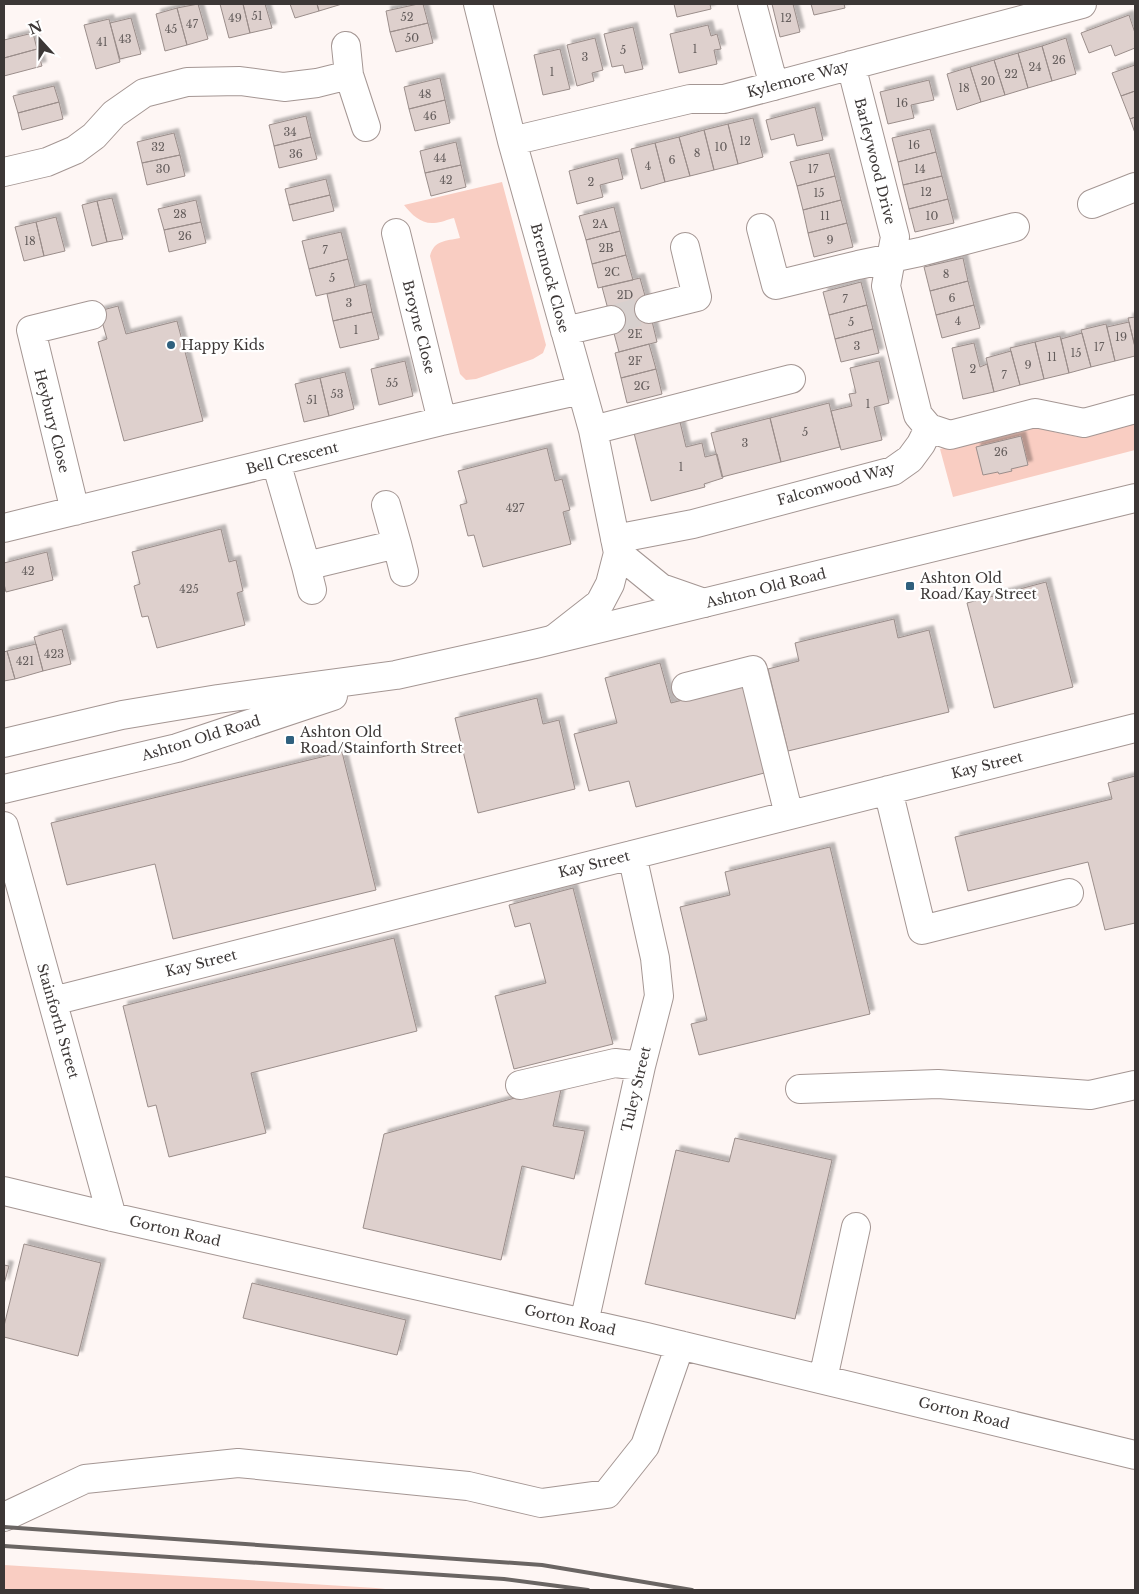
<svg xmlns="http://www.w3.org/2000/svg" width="1139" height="1594" viewBox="0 0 1139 1594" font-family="'Libre Baskerville',serif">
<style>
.green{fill:#f9cdc2}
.building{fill:#ded0cd;stroke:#9a8d8a;filter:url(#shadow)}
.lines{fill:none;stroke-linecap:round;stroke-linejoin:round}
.minor-tunnel{stroke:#d7d0ce;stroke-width:28;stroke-dasharray:28 14;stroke-linecap:butt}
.minor-casing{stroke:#a49693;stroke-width:30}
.highway-casing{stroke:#a49693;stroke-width:30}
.minor{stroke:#fff;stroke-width:28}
.highway{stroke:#fff;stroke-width:28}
.rail{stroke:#6a6563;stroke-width:4}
.poi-dot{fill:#2f607e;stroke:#fff;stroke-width:2}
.labels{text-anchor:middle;stroke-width:4.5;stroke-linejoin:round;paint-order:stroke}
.number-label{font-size:11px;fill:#645d5c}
.street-label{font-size:14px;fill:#3c3736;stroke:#fff}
.poi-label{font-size:14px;fill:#3c3736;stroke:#fff;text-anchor:start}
</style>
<defs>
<filter id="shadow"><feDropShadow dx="4.5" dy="-4.5" stdDeviation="1" flood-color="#0004"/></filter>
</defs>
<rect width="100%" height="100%" fill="#fef6f4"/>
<path class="green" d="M502 182 546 345 543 353 533 359 476 379 466 380 460 374 430 256C434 240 446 241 460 238L454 218C448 219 441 223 434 223 421 224 412 215 404 205Z
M1135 422V450L953 497 940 449 1036 423 1054 432 1079 437Z
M4 1565 376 1588 395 1590H4Z"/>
<path class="building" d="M198 4 208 39 187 45 177 8Z
M220 4H243L250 33 229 38Z
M243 4H265L272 28 250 33Z
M290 4H317L319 11 295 18Z
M317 4H342L319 11Z
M418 4H423L428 23 390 32 386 11Z
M674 4H710L711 9 677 17Z
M772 4H793L800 32 780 37Z
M811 4H844L845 8 814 15Z
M177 8 187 45 165 51 156 14Z
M1129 15 1135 33V48L1115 56 1111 45 1089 53 1081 33Z
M131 18 141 54 120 59 110 23Z
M109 19 120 62 96 69 84 25Z
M428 23 433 43 396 52 390 32Z
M708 25 711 36 717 34 721 49 714 50 717 64 679 73 670 34Z
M633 27 643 69 625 73 623 65 612 67 604 34Z
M33 33 37 49 4 58V40Z
M595 38 603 70 592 73 594 81 577 86 567 45Z
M1066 38 1076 74 1052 81 1042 46Z
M1042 46 1052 81 1028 88 1018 53Z
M37 49 42 66 4 76V58Z
M560 49 570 89 543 95 534 55Z
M1018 53 1028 88 1005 95 994 60Z
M994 60 1005 95 981 102 970 67Z
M1135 65V91L1121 96 1112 73Z
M970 67 981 102 957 110 947 74Z
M440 78 445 100 409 109 404 87Z
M929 80 934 100 911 105 914 118 888 124 880 92Z
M54 86 59 102 18 113 13 96Z
M1135 91V117L1130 119 1121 96Z
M445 100 450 123 415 131 409 109Z
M59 102 63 119 22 130 18 113Z
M815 107 823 140 797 146 794 134 771 140 766 120Z
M306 116 311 137 274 146 269 125Z
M1135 117V133L1130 119Z
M753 118 763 157 738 164 728 124Z
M728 124 738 164 714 170 704 130Z
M930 129 936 152 898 162 892 138Z
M704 130 714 170 690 176 679 137Z
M174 133 180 155 142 163 137 142Z
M311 137 317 159 279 168 274 146Z
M679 137 690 176 665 182 655 143Z
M456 142 461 165 425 173 420 151Z
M655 143 665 182 641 189 631 149Z
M936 152 942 176 903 185 898 162Z
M829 153 835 176 797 186 790 162Z
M180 155 185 176 147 185 142 163Z
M618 158 623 179 600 185 603 197 577 204 569 171Z
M461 165 466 187 431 196 425 173Z
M835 176 841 200 803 210 797 186Z
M942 176 948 199 909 209 903 185Z
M326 179 330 195 289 205 285 189Z
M330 195 334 211 293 221 289 205Z
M112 198 123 239 107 242 97 201Z
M948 199 954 223 915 232 909 209Z
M196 200 201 222 164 230 158 209Z
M841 200 847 223 808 233 803 210Z
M97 201 107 242 92 246 82 205Z
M614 207 620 231 586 240 579 216Z
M56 217 65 251 44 256 36 222Z
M36 222 44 256 24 261 15 227Z
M201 222 206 243 169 252 164 230Z
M847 223 853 247 814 257 808 233Z
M620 231 626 255 592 264 586 240Z
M341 232 348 259 309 269 302 241Z
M626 255 633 280 598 288 592 264Z
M963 258 968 281 930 291 924 267Z
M348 259 355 287 316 296 309 269Z
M640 278 647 303 609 313 602 287Z
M968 281 974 305 936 315 930 291Z
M861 282 867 305 829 315 823 292Z
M366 284 372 312 333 321 327 294Z
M647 303 651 317 612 326 609 313Z
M867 305 873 329 835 339 829 315Z
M974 305 980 328 942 338 936 315Z
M118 306 126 334 177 321 203 421 124 441 98 342 107 339 99 311Z
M372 312 379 339 340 348 333 321Z
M651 317 657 342 619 352 612 326Z
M1135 317V347L1128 318Z
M1129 322 1135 347V356L1115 361 1107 327Z
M1106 324 1115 361 1091 367 1081 330Z
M873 329 879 353 841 362 835 339Z
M1082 333 1091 367 1069 373 1061 339Z
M1060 336 1069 373 1044 379 1035 342Z
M1035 342 1044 379 1020 385 1010 348Z
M974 343 980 367 987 364 994 392 963 399 952 348Z
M649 344 656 369 621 378 615 353Z
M1011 351 1020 385 994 392 986 358Z
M405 361 413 396 379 405 371 369Z
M879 361 889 403 874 407 882 440 841 450 831 411 852 406 849 394 856 393 850 368Z
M656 369 662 394 627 403 621 378Z
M345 372 354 409 329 416 320 378Z
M320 378 329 416 304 422 295 384Z
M829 403 840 447 781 462 770 418Z
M770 418 781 462 722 477 711 433Z
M680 422 686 447 702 443 705 457 717 454 723 478 704 484 705 487 651 501 634 433Z
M1021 436 1028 465 1011 469 1012 471 999 474 998 472 983 475 976 447Z
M547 448 555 481 562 479 570 510 563 512 571 544 483 567 474 535 468 536 460 505 467 503 458 471Z
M221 529 229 562 236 560 243 591 237 593 245 625 157 648 148 616 142 617 134 586 140 584 132 552Z
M47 552 53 580 6 592 4 584V563Z
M1046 582 1073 687 994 708 967 603Z
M894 619 898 638 929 630 949 712 788 751 768 669 799 661 795 643Z
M62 629 71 664 43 671 34 637Z
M36 644 43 671 15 679 7 651Z
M7 651 15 679 4 681V652Z
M660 663 671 703 745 684 768 772 636 807 629 781 589 791 574 734 617 723 605 678Z
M537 698 543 724 559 720 575 789 478 813 455 718Z
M342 752 376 890 173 939 155 864 67 885 51 823Z
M1135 776V923L1105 930 1088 862 968 891 955 837 1112 799 1108 783Z
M830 847 870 1014 699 1055 691 1024 707 1020 680 907 730 895 725 872Z
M573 888 613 1044 514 1069 495 996 546 983 530 923 515 927 509 905Z
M394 938 417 1031 251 1073 266 1133 169 1157 156 1105 148 1107 123 1006Z
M562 1085 553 1126 585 1131 574 1179 522 1166 501 1260 363 1228 384 1134Z
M735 1138 832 1160 795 1319 645 1284 676 1150 729 1162Z
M24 1244 101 1263 78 1356 4 1337V1326Z
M4 1265 9 1266 4 1284Z
M252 1283 406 1320 397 1355 243 1318Z"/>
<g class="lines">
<path class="minor-tunnel" d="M611 320 649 309"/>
<g class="minor-casing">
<path id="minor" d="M478 4 512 141 593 430 618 553 610 584 600 603 554 639
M752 4 774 86
M346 46 349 75 366 127
M851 65 895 237 886 286 918 415 929 428
M512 141 690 99H724L1082 4
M4 172 47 162 75 150 94 136 114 114 144 93 187 82 240 81 284 87 317 83 349 75
M1092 204 1135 187
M761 228 776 285 858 265 920 252 1015 227
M396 233 442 421
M649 309 697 297 685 247
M565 331 611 320
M593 430 791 379
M276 462 306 566 397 544 386 505
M75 511 31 330 92 315
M4 528 442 421 581 390
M615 539 693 524 893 471 910 459 921 444 929 428 950 435 1035 413 1084 423 1135 409
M397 544 404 572
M618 553 661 588 704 603
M306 566 312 590
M686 687 753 670 789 815
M888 790 922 930 1069 893
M4 826 112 1217
M53 1001 1135 728
M520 1085 615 1063 641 1066
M800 1089 938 1084 1090 1095 1135 1085
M4 1191 112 1217 646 1337 1135 1455
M584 1323 641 1066 659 996 655 958 632 855
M823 1379 856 1227
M4 1517 85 1479 238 1463 468 1486 541 1503 607 1494 645 1446 680 1345"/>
</g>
<g class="highway-casing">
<path id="highway" d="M4 743 122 715 218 699 396 675 535 644 1135 498
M4 789 177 748 333 696"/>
</g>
<use href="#minor" class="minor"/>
<use href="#highway" class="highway"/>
<path class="rail" d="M4 1527 542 1565 692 1590
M4 1546 504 1579 588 1590"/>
</g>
<g class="poi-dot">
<circle cx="171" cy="345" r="5"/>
<rect x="905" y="581" width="10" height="10" rx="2.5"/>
<rect x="285" y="735" width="10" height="10" rx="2.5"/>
</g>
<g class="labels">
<g class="number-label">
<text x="257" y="20">51</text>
<text x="407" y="21">52</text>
<text x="235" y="22">49</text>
<text x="786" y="22">12</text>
<text x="192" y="28">47</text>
<text x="171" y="33">45</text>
<text x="412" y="42">50</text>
<text x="125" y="43">43</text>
<text x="102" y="46">41</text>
<text x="695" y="53">1</text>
<text x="623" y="54">5</text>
<text x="585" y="61">3</text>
<text x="1059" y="64">26</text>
<text x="1035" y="71">24</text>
<text x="552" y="76">1</text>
<text x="1011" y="78">22</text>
<text x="988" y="85">20</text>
<text x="964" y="92">18</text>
<text x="425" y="98">48</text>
<text x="902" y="107">16</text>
<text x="430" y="120">46</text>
<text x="290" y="136">34</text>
<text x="745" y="145">12</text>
<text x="914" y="149">16</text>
<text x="158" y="151">32</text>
<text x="721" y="151">10</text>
<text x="697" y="157">8</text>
<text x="296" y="158">36</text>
<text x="440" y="162">44</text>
<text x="672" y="164">6</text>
<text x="648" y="170">4</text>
<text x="163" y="173">30</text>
<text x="813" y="173">17</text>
<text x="920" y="173">14</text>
<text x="446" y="184">42</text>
<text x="591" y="186">2</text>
<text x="926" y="196">12</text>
<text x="819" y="197">15</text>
<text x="180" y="218">28</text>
<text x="825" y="220">11</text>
<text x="932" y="220">10</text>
<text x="600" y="228">2A</text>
<text x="185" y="240">26</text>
<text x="830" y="244">9</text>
<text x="30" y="245">18</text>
<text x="606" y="252">2B</text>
<text x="325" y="254">7</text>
<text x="612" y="276">2C</text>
<text x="946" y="278">8</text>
<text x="332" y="282">5</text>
<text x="625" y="299">2D</text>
<text x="952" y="302">6</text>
<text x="845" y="303">7</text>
<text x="349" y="307">3</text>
<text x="958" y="325">4</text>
<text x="851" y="326">5</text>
<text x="356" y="334">1</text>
<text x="635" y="338">2E</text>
<text x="1121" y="341">19</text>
<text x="857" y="350">3</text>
<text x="1099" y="351">17</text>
<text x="1076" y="357">15</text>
<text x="1052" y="361">11</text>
<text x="635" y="365">2F</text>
<text x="1028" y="369">9</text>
<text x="973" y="373">2</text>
<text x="1004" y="379">7</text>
<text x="392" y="387">55</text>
<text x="642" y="390">2G</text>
<text x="337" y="398">53</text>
<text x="312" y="404">51</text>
<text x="868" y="408">1</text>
<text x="805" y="436">5</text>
<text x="745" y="447">3</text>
<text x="1001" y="456">26</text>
<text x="681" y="471">1</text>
<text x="515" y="512">427</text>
<text x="28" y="575">42</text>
<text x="189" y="593">425</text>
<text x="54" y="658">423</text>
<text x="25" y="665">421</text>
</g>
<g class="street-label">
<text transform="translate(798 79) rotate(-15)" y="5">Kylemore Way</text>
<text transform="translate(875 161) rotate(76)" y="5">Barleywood Drive</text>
<text transform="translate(550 278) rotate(75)" y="5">Brennock Close</text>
<text transform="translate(419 327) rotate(76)" y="5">Broyne Close</text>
<text transform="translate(52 421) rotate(76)" y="5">Heybury Close</text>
<text transform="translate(292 458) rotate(-14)" y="5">Bell Crescent</text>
<text transform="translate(836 484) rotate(-16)" y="5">Falconwood Way</text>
<text transform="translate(766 588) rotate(-14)" y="5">Ashton Old Road</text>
<text transform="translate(201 738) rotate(-17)" y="5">Ashton Old Road</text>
<text transform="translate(987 765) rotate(-14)" y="5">Kay Street</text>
<text transform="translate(594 864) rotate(-14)" y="5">Kay Street</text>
<text transform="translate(201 963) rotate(-14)" y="5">Kay Street</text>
<text transform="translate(58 1021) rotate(74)" y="5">Stainforth Street</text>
<text transform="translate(636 1089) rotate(-77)" y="5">Tuley Street</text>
<text transform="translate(175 1231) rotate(13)" y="5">Gorton Road</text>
<text transform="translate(570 1320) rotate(13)" y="5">Gorton Road</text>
<text transform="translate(964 1413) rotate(14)" y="5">Gorton Road</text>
</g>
<g class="poi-label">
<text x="181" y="350">Happy Kids</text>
<text x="920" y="583">Ashton Old<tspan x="920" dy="16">Road/Kay Street</tspan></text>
<text x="300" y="737">Ashton Old<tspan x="300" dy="16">Road/Stainforth Street</tspan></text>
</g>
</g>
<rect width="1139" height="1594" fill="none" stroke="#3c3736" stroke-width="10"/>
<g transform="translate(40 40) rotate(339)" stroke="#ffffff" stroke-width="4" paint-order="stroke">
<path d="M0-4L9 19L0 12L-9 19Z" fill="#3c3736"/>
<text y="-8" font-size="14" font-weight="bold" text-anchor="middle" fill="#3c3736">N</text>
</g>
</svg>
